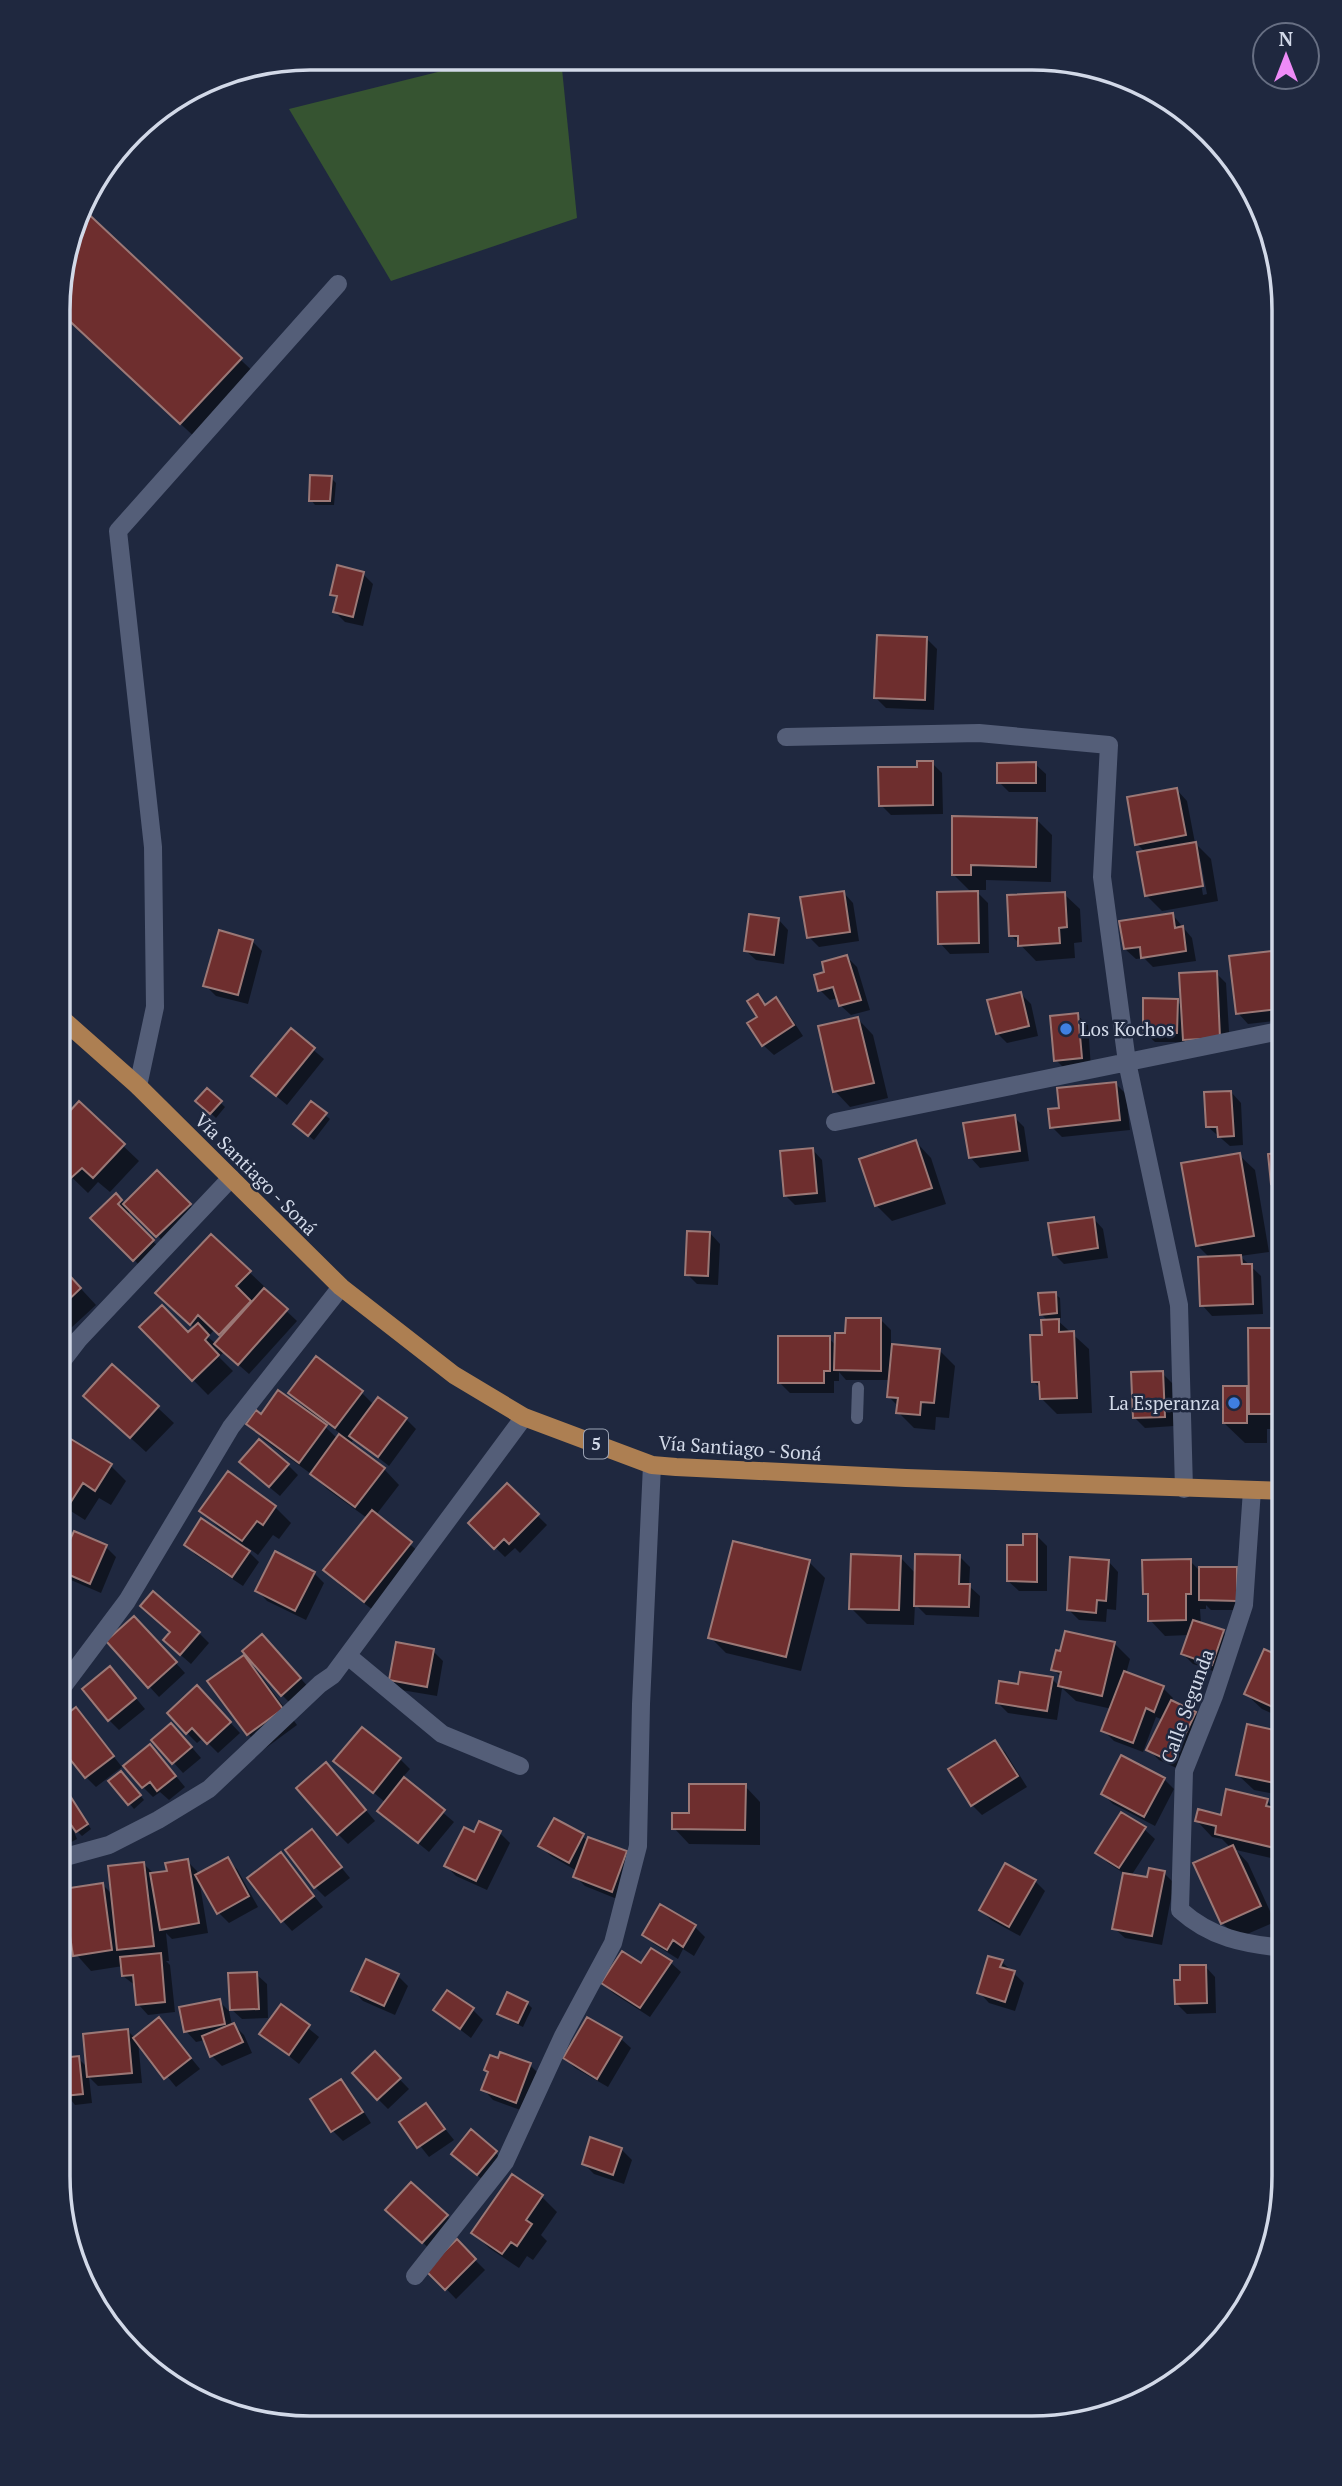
<svg xmlns="http://www.w3.org/2000/svg" width="1342" height="2486" viewBox="0 0 1342 2486" font-family="'PT Serif',serif">
<style>
.green{fill:#365431}
.shadow{fill:#0007;fill-rule:evenodd}
.building{fill:#6e2e2e;stroke:#9b7876;stroke-width:2}
.lines{fill:none;stroke-linecap:round;stroke-linejoin:round}
.service{stroke:#545e78;stroke-width:12}
.minor{stroke:#545e78;stroke-width:18}
.primary{stroke:#ad7f52;stroke-width:18}
.shop-dot{fill:#3f7fe0;stroke:#1f283f;stroke-width:2.5}
.labels{text-anchor:middle;stroke-width:5;stroke-linejoin:round;paint-order:stroke}
.shield{fill:#1f283f;stroke:#9ca4b5;stroke-width:2}
.shield-label{font-size:18px;font-weight:bold;fill:#d2d9e8}
.poi-label{font-size:19px;fill:#d2d9e8;stroke:#1f283f;text-anchor:start}
.street-label{font-size:19px;fill:#d2d9e8;stroke:#1f283f}
.rim{fill:none;stroke:#d2d9e8;stroke-width:3.5}
</style>
<rect width="100%" height="100%" fill="#1f283f"/>
<path class="green" d="M490 59H561L577 218 391 281 289 109Z"/>
<path class="shadow" d="M81 209 262 380 201 443 60 311V278Z
M331 478 336 483 334 505H315L311 500Z
M363 574 373 584 363 626 345 622 335 612 338 600 332 594Z
M927 639 937 649 934 710 886 708 876 698Z
M932 763 942 773 943 814 891 815 881 805 919 768Z
M1035 764 1046 774V792H1009L999 782Z
M1177 790 1187 801 1195 843 1211 859 1218 901 1162 911 1146 895 1145 852 1137 844ZM1197 859H1200L1207 894 1203 895Z
M1037 820 1052 835 1051 882 986 880V890H975L988 903 989 953 950 954 940 943 972 893 953 874Z
M843 892 853 903 859 941 819 947 809 937Z
M1064 894 1080 909 1082 942 1074 943 1075 958 1036 961 1011 935Z
M1172 914 1192 938 1196 961 1153 967 1144 958 1136 959 1125 949Z
M778 919 788 930 784 964 756 960 745 950Z
M252 941 262 951 248 1004 216 996 205 985Z
M1271 952 1282 963 1284 1020 1248 1024 1238 1013Z
M847 957 857 967 870 1010 851 1015 840 1005 838 998 830 1000 820 990 826 973Z
M1216 973 1226 983 1230 1047 1188 1042H1155L1144 1032 1177 1001 1182 1006Z
M1021 994 1031 1004 1038 1036 1007 1043 997 1033Z
M757 997 766 1006 776 1000 786 1010 803 1036 774 1055 763 1045Z
M1077 1015 1088 1025 1091 1068 1066 1070 1056 1060Z
M858 1019 873 1035 888 1098 850 1107 835 1091Z
M291 1031 324 1059 287 1105 264 1086Z
M1116 1084 1126 1094 1130 1130 1062 1137 1052 1127 1061 1109Z
M59 1085 67 1092 61 1098 73 1110 79 1104 139 1161 110 1192 98 1182 88 1193 59 1165V1147L62 1144 59 1142Z
M207 1090 225 1107 216 1118 198 1101Z
M1231 1092 1241 1103 1243 1145 1230 1146 1208 1127Z
M325 1115 330 1119 314 1140 300 1129Z
M1014 1117 1024 1127 1029 1161 980 1168 970 1157Z
M916 1142 931 1158 946 1204 892 1221 877 1206 862 1160Z
M812 1149 822 1160 826 1202 795 1205 785 1195Z
M1284 1154V1193H1283L1273 1183Z
M1239 1155 1255 1170 1269 1252 1240 1256 1261 1276 1263 1314 1212 1316 1202 1305 1210 1258 1197 1245Z
M157 1172 200 1215 168 1246 132 1210 126 1215 163 1251 144 1270 93 1218 116 1195 125 1204Z
M1093 1218 1103 1229 1108 1258 1064 1264 1054 1254Z
M710 1233 720 1244 718 1285 697 1284 687 1274Z
M59 1265 96 1305 59 1339Z
M249 1272 265 1287 263 1289 297 1321 249 1374 224 1352 219 1357 233 1371 208 1395 141 1327 189 1334 195 1328 173 1309ZM215 1329 223 1337 216 1344 208 1337Z
M1055 1294 1060 1298 1061 1318H1055L1089 1349 1092 1413 1057 1414 1041 1398V1389L1034 1382 1048 1321 1041 1314Z
M881 1320 891 1330V1346L939 1350 955 1366 949 1418 936 1417 935 1430 914 1428 898 1412 899 1407 888 1396 890 1380H846L839 1372V1381H834V1393H790L780 1383 829 1338 836 1346 847 1335Z
M1281 1330 1284 1332V1429H1267V1443H1245L1224 1423 1246 1388 1251 1393Z
M113 1366 174 1423 146 1452 101 1411Z
M1162 1373 1172 1383 1174 1426 1145 1428 1134 1417Z
M361 1392 374 1405 406 1419 416 1429 389 1466 354 1439 350 1444 384 1469 399 1485 376 1515 427 1559 381 1616 341 1586 326 1570 367 1518 327 1489 314 1476 264 1440 248 1424 261 1416 311 1414 290 1393ZM323 1421 341 1434 338 1439 321 1423Z
M62 1435 111 1466 126 1481 111 1505 99 1498 85 1520 58 1503 59 1440Z
M288 1465 298 1475 280 1496 251 1472Z
M228 1474 275 1507 291 1523 279 1539 273 1535 258 1555 247 1547 246 1549 259 1562 243 1586 196 1555 186 1545H238L240 1542 217 1526 202 1510Z
M507 1486 547 1525 520 1553 515 1548 505 1557 470 1523Z
M1037 1536 1047 1546V1591H1019L1008 1581 1024 1546Z
M69 1546 106 1547 116 1557 101 1593 64 1577 58 1571V1555Z
M959 1556 970 1567 969 1586 980 1596 979 1617 926 1615 915 1604 914 1625 867 1624 851 1608 900 1557 916 1574Z
M1108 1561 1118 1572 1116 1610 1107 1609 1106 1622 1079 1620 1069 1610Z
M1190 1561 1201 1572 1237 1569 1247 1579 1246 1610H1211L1206 1605V1609H1200L1201 1624 1223 1632 1233 1642 1222 1674 1193 1664 1183 1654 1189 1635 1165 1636 1150 1620 1149 1598 1145 1593Z
M809 1562 825 1578 801 1671 726 1653 710 1637Z
M314 1573 324 1583 306 1620 267 1601 257 1590Z
M58 1619 66 1627 58 1634Z
M144 1628 185 1673 159 1697 108 1642Z
M199 1633 209 1643 191 1664 175 1650Z
M1114 1643 1130 1659 1126 1674 1163 1688 1173 1698 1171 1702 1195 1714 1206 1724 1183 1771 1159 1760 1148 1749 1163 1720 1156 1717 1143 1752 1114 1741 1104 1731 1112 1709 1076 1701 1062 1688 1057 1720 1008 1713 998 1703 1020 1686 1052 1679 1060 1687 1062 1678 1053 1669Z
M272 1646 310 1689 292 1705 282 1695Z
M433 1651 443 1661 437 1696 401 1690 391 1679Z
M244 1658 259 1673 297 1725 263 1750 248 1734Z
M1284 1660V1719L1262 1709 1246 1694Z
M120 1679 145 1709 119 1730 109 1720Z
M207 1698 240 1733 218 1753 203 1738 197 1743 187 1733Z
M76 1709 122 1767 96 1787 86 1777Z
M1284 1733V1796L1254 1790 1238 1775Z
M181 1735 201 1758 183 1773 153 1740Z
M995 1742 1005 1752 1027 1787 982 1815 972 1805Z
M160 1757 185 1787 169 1800 160 1792 153 1797 143 1787Z
M400 1759 410 1769 402 1778 454 1822 429 1852 379 1811 386 1803 336 1761Z
M336 1775 375 1821 348 1844 338 1834Z
M126 1778 144 1800 134 1809 111 1782Z
M1164 1779 1174 1789 1155 1826 1113 1804 1103 1794Z
M745 1786 760 1802V1845L689 1844 674 1828 690 1815Z
M71 1798 91 1829 82 1836 71 1825 77 1839 58 1849V1799Z
M1267 1801 1276 1810 1284 1812V1861L1236 1850 1248 1863 1275 1922 1238 1938 1222 1923 1231 1848 1222 1839 1212 1837 1197 1821 1222 1817Z
M555 1820 589 1841 626 1853 636 1863 622 1901 585 1886 575 1876 577 1871 551 1856 540 1846Z
M1144 1829 1155 1839 1131 1876 1149 1880 1164 1873 1174 1883 1162 1945 1125 1938 1114 1928 1125 1874 1108 1863 1098 1853Z
M312 1832 350 1878 325 1897 315 1887Z
M500 1833 510 1843 487 1890 456 1876 446 1866 475 1834Z
M280 1854 323 1907 292 1931 282 1920Z
M227 1859 237 1869 258 1907 229 1923 219 1913 199 1879 208 1933 172 1939 166 1933 169 1961H166L170 1965 175 2012 148 2015 138 2004 136 1986 123 1976V1966L91 1971 75 1953H68L58 1944V1911L68 1909 103 1885 113 1895 144 1864 154 1874 169 1872 187 1861 197 1871 198 1875Z
M1035 1881 1045 1891 1020 1936 991 1920 981 1910Z
M661 1906 695 1927 705 1937 694 1956 683 1949 678 1959 654 1944 644 1934Z
M670 1962 681 1972 650 2017 613 1993 603 1983 641 1966Z
M1002 1962 1024 1983 1015 2011 989 2003 979 1992Z
M1205 1966 1215 1977 1216 2013 1187 2014 1177 2004 1182 1981Z
M256 1974 267 1984 268 2018 242 2019 231 2009Z
M398 1976 408 1986 395 2015 363 2001 353 1991Z
M448 1992 473 2010 483 2020 471 2038 435 2010Z
M219 2001 229 2011 232 2025H234L244 2035 252 2053 222 2066 212 2056 205 2040 196 2042 186 2031Z
M527 2003 532 2008 523 2027 504 2018 499 2013Z
M281 2006 319 2037 299 2064 261 2034Z
M159 2019 200 2069 176 2087 138 2041 142 2083 98 2086 89 2077 92 2103 75 2105 71 2100V2139H58V2094H65L58 2088V2042L60 2060 78 2058 87 2067 128 2031 135 2038Z
M620 2038 631 2048 608 2087 575 2068 565 2058Z
M375 2054 409 2089 388 2109 378 2099Z
M530 2065 540 2075 526 2112 493 2100 483 2089Z
M341 2082 351 2092 371 2123 343 2141 333 2131 312 2099Z
M426 2105 454 2140 429 2157 401 2122Z
M471 2132 506 2162 488 2184 463 2164Z
M621 2149 632 2160 624 2184 594 2174 584 2164Z
M542 2197 557 2212 541 2235 547 2241 533 2260 527 2256 519 2268 489 2248 473 2232Z
M447 2216 457 2226 433 2252 398 2220Z
M457 2242 485 2270 456 2299 428 2270Z"/>
<path class="building" d="M81 207 242 358 180 424 60 312V278Z
M310 475 332 476 330 501H309Z
M337 565 364 572 353 617 333 612 337 596 330 595Z
M877 635 927 637 925 700 874 698Z
M917 761H933V805L879 806 878 767H917Z
M1036 762V783H997V763Z
M1177 788 1186 835 1135 845 1127 797Z
M952 816 1037 818 1036 867 971 865V875H952Z
M1196 842 1203 886 1145 896 1137 852Z
M844 891 850 932 807 938 800 897Z
M978 891 979 943 938 944 937 892Z
M1065 892 1067 927 1059 928 1060 943 1018 946V936H1009L1007 895Z
M1173 913 1175 928 1183 926 1186 951 1141 958 1140 947 1124 949 1119 921Z
M749 914 779 918 774 955 744 951Z
M219 930 253 940 238 995 203 986Z
M1272 951 1279 1009 1236 1014 1229 956Z
M847 955 861 1000 839 1006 833 987 818 991 814 975 824 972 822 962Z
M1217 971 1220 1038 1183 1040 1179 973Z
M1021 992 1029 1026 996 1034 987 1000Z
M758 994 765 1005 776 997 794 1025 762 1046 747 1023 757 1017 747 1001Z
M1143 998 1178 999 1177 1033H1143Z
M1078 1013 1082 1058 1054 1061 1050 1016Z
M858 1017 874 1083 833 1092 818 1026Z
M291 1028 315 1048 276 1096 251 1076Z
M1116 1082 1120 1120 1050 1128 1048 1109 1059 1108 1057 1088Z
M207 1088 222 1101 210 1114 195 1101Z
M1231 1091 1234 1136 1218 1137 1217 1127H1206L1204 1092Z
M79 1101 125 1144 93 1178 82 1168 71 1178 59 1167V1123Z
M311 1101 327 1113 308 1136 293 1124Z
M1015 1115 1020 1151 969 1158 963 1123Z
M916 1140 932 1188 875 1206 859 1159Z
M813 1148 817 1193 784 1196 780 1151Z
M1284 1152V1182L1271 1184 1268 1154Z
M1240 1153 1254 1236 1196 1246 1181 1163Z
M157 1170 191 1204 156 1237 123 1204Z
M116 1193 122 1200 118 1204 154 1240 133 1261 90 1218Z
M1094 1217 1098 1248 1053 1255 1048 1223Z
M687 1231 710 1232 708 1276 685 1275Z
M211 1234 251 1271 236 1286 251 1301 219 1335 198 1315 190 1325 155 1293Z
M1241 1255 1242 1264H1252L1253 1304 1200 1306 1198 1257Z
M59 1264 81 1288 59 1309Z
M264 1288 288 1309 238 1365 214 1344Z
M1056 1292 1057 1313 1040 1315 1038 1293Z
M162 1305 188 1332 198 1323 209 1335 205 1340 219 1355 192 1381 139 1327Z
M846 1318H881V1371L834 1370 835 1333H845Z
M1059 1319V1332L1074 1331 1077 1398 1040 1399 1039 1382H1032L1030 1335H1042L1041 1320Z
M1248 1328H1282L1283 1414H1249Z
M778 1336H830V1371H824V1383H778Z
M892 1344 940 1349 934 1403 921 1402 920 1415 896 1413 898 1398 887 1397Z
M316 1356 363 1391 335 1428 288 1393Z
M112 1364 159 1406 130 1438 83 1396Z
M1163 1371 1165 1417 1133 1418 1131 1372Z
M1223 1386H1247V1423H1223Z
M278 1390 327 1425 299 1463 246 1424 256 1410 261 1414Z
M378 1397 407 1418 378 1457 349 1436Z
M61 1433 112 1464 95 1491 83 1483 69 1505 59 1499V1437Z
M339 1434 385 1468 355 1507 310 1474Z
M259 1439 289 1464 269 1487 239 1462Z
M228 1471 276 1506 263 1525 257 1521 242 1541 199 1511Z
M507 1483 539 1514 509 1544 504 1539 494 1549 468 1523Z
M372 1510 412 1542 364 1602 323 1570Z
M201 1518 250 1551 232 1577 184 1545Z
M74 1531 107 1545 90 1584 58 1570V1551L63 1541 68 1544Z
M1023 1534H1037V1582L1007 1581V1545H1023Z
M733 1541 810 1560 786 1657 708 1638Z
M275 1551 315 1572 295 1611 255 1591Z
M851 1554 901 1556 899 1610 849 1609Z
M915 1554 960 1555 959 1584H970L969 1607 914 1606Z
M1070 1557 1109 1560 1106 1601 1097 1600 1096 1613 1067 1610Z
M1191 1559V1594H1186V1620L1148 1621V1594H1143L1142 1560Z
M1199 1567H1237V1601L1199 1600Z
M153 1591 200 1632 180 1655 163 1640 170 1632 140 1606Z
M134 1616 177 1662 148 1688 106 1641Z
M1193 1620 1224 1630 1212 1665 1181 1654Z
M1065 1631 1115 1642 1102 1696 1058 1686 1061 1672 1051 1670 1056 1650 1060 1651Z
M262 1634 301 1678 281 1696 242 1651Z
M396 1642 434 1649 427 1687 389 1680Z
M1264 1649 1284 1658V1712L1244 1694Z
M244 1655 283 1709 247 1735 207 1681Z
M110 1666 136 1698 108 1721 82 1689Z
M1124 1671 1164 1686 1154 1712 1146 1708 1133 1743 1101 1731Z
M1020 1672 1053 1677 1047 1711 996 1703 999 1681 1018 1684Z
M197 1685 231 1722 207 1744 192 1728 186 1734 167 1713Z
M1171 1700 1196 1712 1172 1762 1146 1750Z
M76 1707 114 1756 85 1778 58 1744V1721Z
M171 1723 192 1747 172 1764 151 1740Z
M1247 1724 1284 1732V1785L1236 1775Z
M362 1727 401 1758 373 1793 333 1761Z
M995 1740 1018 1776 971 1806 948 1769Z
M150 1744 176 1776 157 1791 150 1782 142 1788 123 1766Z
M1121 1755 1165 1778 1144 1817 1101 1794Z
M326 1762 366 1810 337 1835 296 1788Z
M121 1771 141 1795 128 1805 108 1781Z
M404 1777 445 1810 418 1843 377 1811Z
M689 1784H746L745 1830 672 1829V1813H689Z
M1226 1789 1268 1799 1266 1806 1284 1810V1830L1279 1849 1215 1834 1216 1826 1195 1821 1198 1809 1221 1815Z
M67 1791 88 1824 76 1832 58 1806V1797Z
M58 1810 68 1828 58 1834Z
M1121 1812 1146 1827 1119 1868 1095 1853Z
M554 1818 584 1834 569 1863 538 1846Z
M479 1821 501 1831 476 1881 444 1866 464 1827 474 1832Z
M312 1829 342 1867 314 1888 285 1850Z
M588 1837 627 1851 612 1892 573 1877Z
M1233 1845 1261 1906 1221 1924 1193 1863Z
M281 1852 314 1896 281 1922 247 1878Z
M228 1857 249 1896 217 1914 195 1875Z
M188 1859 199 1923 160 1930 150 1873 167 1871 165 1863Z
M144 1862 154 1946 117 1950 108 1866Z
M1005 1863 1036 1880 1009 1927 979 1910Z
M1149 1868 1165 1871 1152 1936 1112 1929 1123 1873 1147 1877Z
M103 1883 112 1950 73 1956 70 1936 58 1938V1909L66 1908 63 1889Z
M660 1904 696 1925 683 1947 673 1940 667 1950 642 1935Z
M651 1948 672 1961 640 2008 601 1983 622 1951 641 1963Z
M161 1953 165 2002 136 2005 133 1975 122 1976 120 1957Z
M988 1956 1003 1960 1000 1967 1015 1971 1005 2002 977 1993Z
M366 1959 399 1974 384 2006 351 1991Z
M1180 1965H1206L1207 2003 1175 2004 1174 1980H1180Z
M257 1972 259 2009 230 2010 228 1973Z
M447 1990 474 2008 460 2029 433 2010Z
M507 1992 528 2002 518 2023 497 2014Z
M220 1999 225 2024 184 2032 179 2007Z
M281 2004 310 2025 289 2055 259 2034Z
M159 2017 191 2058 164 2079 133 2038Z
M587 2017 622 2037 597 2079 563 2058Z
M234 2023 243 2042 210 2057 202 2036Z
M128 2029 132 2073 87 2077 83 2034Z
M375 2051 401 2078 377 2100 352 2073Z
M500 2052 531 2063 516 2103 481 2090 488 2072 484 2070 490 2055 498 2058Z
M79 2056 83 2094 64 2096 63 2087 58 2088V2074H62L61 2058Z
M341 2079 363 2112 331 2132 310 2099Z
M58 2092H61V2129H58Z
M426 2103 445 2129 417 2148 399 2122Z
M471 2129 497 2151 477 2175 451 2154Z
M590 2137 622 2148 613 2175 582 2164Z
M512 2174 543 2195 526 2220 532 2224 517 2246 511 2242 502 2254 471 2233Z
M411 2182 448 2215 422 2243 385 2210Z
M457 2239 476 2259 445 2290 425 2270Z"/>
<g class="lines">
<path class="service" d="M857 1418 858 1388"/>
<path class="minor" d="M786 737 979 733 1109 745 1102 877 1127 1062 1179 1305 1184 1489
M138 1086 155 1007 153 847 118 531 338 284
M835 1122 1284 1030
M59 1365 79 1339 231 1178
M1252 1490 1244 1605 1214 1696 1184 1771 1180 1910C1211 1938 1244 1944 1284 1948
M348 1656 442 1734 520 1766
M58 1693 127 1601 231 1427 341 1287
M58 1859 109 1845 158 1820 209 1789 320 1684 333 1675 524 1417
M415 2276 505 2162 563 2036 613 1943 638 1846 641 1704 652 1465"/>
<path class="primary" d="M59 1016 138 1086 341 1287 454 1375 524 1417 652 1465 676 1467 906 1478 1284 1491"/>
</g>
<g class="shop-dot">
<circle cx="1066" cy="1029" r="7"/>
<circle cx="1234" cy="1403" r="7"/>
</g>
<g class="labels">
<rect class="shield" x="584" y="1429.5" width="24" height="29" rx="5"/>
<g class="shield-label">
<text x="596" y="1450">5</text>
</g>
<g class="poi-label">
<text x="1080" y="1036">Los Kochos</text>
<text x="1220" y="1410" text-anchor="end">La Esperanza</text>
</g>
<g class="street-label">
<text transform="translate(256 1174) rotate(45)" y="7">Vía Santiago - Soná</text>
<text transform="translate(740 1448) rotate(4)" y="7">Vía Santiago - Soná</text>
<text transform="translate(1187 1706) rotate(-70)" y="7">Calle Segunda</text>
</g>
</g>
<path d="M0 0H1342V2486H0ZM310 70H1032A240 240 0 0 1 1272 310V2176A240 240 0 0 1 1032 2416H310A240 240 0 0 1 70 2176V310A240 240 0 0 1 310 70Z" fill="#1f283f" fill-rule="evenodd"/>
<path class="rim" d="M310 70H1032A240 240 0 0 1 1272 310V2176A240 240 0 0 1 1032 2416H310A240 240 0 0 1 70 2176V310A240 240 0 0 1 310 70Z"/>
<g transform="translate(1286 56)"><circle r="33" fill="#1f283f" stroke="#676f83" stroke-width="2"/>
<path d="M0-5L12 26L0 18L-12 26Z" fill="#ee8bf7"/>
<text y="-10" font-size="19" font-weight="bold" text-anchor="middle" fill="#d2d9e8">N</text>
</g>
</svg>
